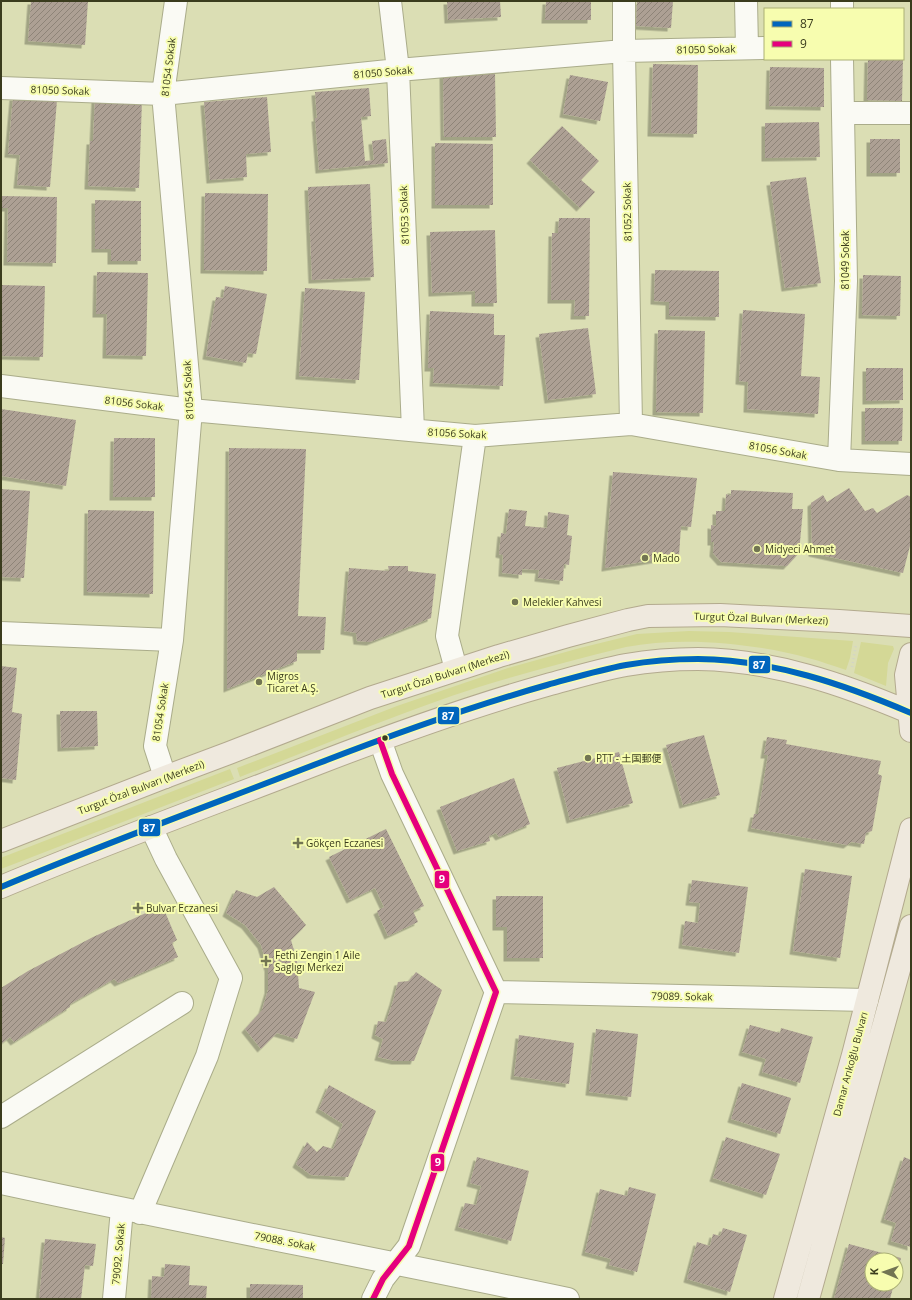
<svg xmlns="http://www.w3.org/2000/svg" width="912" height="1300" viewBox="0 0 912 1300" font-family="'Open Sans','Noto Sans SC',sans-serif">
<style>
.green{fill:#d4d896}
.building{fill:url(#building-hatch);filter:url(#shadow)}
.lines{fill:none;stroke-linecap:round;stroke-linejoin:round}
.minor-casing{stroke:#aaac8a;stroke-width:24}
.major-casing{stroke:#b3aa8e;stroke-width:24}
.path{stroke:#d3d4c7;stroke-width:2.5;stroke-dasharray:1 3;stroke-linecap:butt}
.minor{stroke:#fafaf4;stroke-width:22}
.major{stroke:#efe9de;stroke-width:22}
.bus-1-casing{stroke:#f7fdaf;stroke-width:9}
.bus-2-casing{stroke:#f7fdaf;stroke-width:9}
.bus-1{stroke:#0065bd;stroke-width:6}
.bus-2{stroke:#e5007d;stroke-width:6}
.poi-dot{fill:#727552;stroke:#f7fdaf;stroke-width:1.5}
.bus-dot{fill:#3a3c1d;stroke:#f7fdaf;stroke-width:1.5}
.labels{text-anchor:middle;stroke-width:4;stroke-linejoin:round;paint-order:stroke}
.street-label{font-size:10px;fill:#3a3c1d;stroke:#f7fdaf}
.poi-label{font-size:10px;fill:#3a3c1d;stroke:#f7fdaf;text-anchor:start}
.line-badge{stroke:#f7fdaf;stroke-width:1.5}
.badge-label{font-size:11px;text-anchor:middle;font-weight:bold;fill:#fff}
</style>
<defs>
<pattern id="building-hatch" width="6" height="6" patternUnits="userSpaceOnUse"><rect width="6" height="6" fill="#ada094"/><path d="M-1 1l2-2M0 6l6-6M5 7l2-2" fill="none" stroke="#8e8478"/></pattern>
<filter id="shadow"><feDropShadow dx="-3.5" dy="3.5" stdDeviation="0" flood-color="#0004"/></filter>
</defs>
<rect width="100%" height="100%" fill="#dbdeb4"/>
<path class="green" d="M689 631 729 632 853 641 850 658 846 670C833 666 821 661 808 658 753 643 682 636 626 647 577 659 527 672 479 687 398 713 319 747 240 777L237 768 397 706 508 668 580 648 637 634Z
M861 642 893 646 894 649 888 663 886 686 854 673Z
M230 769 234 779 1 869V858L3 857Z"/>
<path class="building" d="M31 1H88L85 45 28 41Z
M447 1H500L501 17 448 20Z
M546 1H591V20H545Z
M637 1H673L671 28 636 26Z
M868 59H903L902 101 867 100Z
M653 64 698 65 697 134 651 133Z
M770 67 824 68V107L769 106Z
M443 72H495L496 137H444Z
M570 75 608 82 600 121 563 114Z
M369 88 371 116 361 117 365 161 374 160 372 141 386 139 388 163 319 170 315 118H317L315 92Z
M13 97 57 100 50 187 17 185 20 155 8 154Z
M267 97 271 152 246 154 247 177 210 180 204 102Z
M95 98 142 100 139 188 88 186 90 141H93Z
M819 122 820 157 765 158V123Z
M562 126 599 161 581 180 595 192 580 208 530 160Z
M870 139H900V173H870Z
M435 143 493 144V205H435Z
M806 177 821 283 785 288 770 182Z
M370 184 374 277 312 280 308 187Z
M205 193 268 194 267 271 204 270Z
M1 196 57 197 56 263 7 262 8 208H1Z
M95 200 141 201V261H111V249H95Z
M559 218H590L589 316H574L575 300H551L552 233H558Z
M495 230 497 303H475V291L432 293 430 232Z
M655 270 719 271V317L669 316V302L654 301Z
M97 272 148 273 146 356 106 355 107 314H96Z
M863 275 901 276 900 316 862 315Z
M1 285 45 286 43 357 1 356Z
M225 286 267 294 256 354 248 353 246 363 206 356 216 297 223 298Z
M305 288 365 292 359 380 299 376Z
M743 310 805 314 801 376 820 377 818 414 747 409 748 382 739 381Z
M430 311 494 314V335H505L503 386 433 383 434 368H428Z
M588 328 596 394 548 400 539 334Z
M658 330 705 331 703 413 656 412Z
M866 368H903V400L866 401Z
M865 408H903L902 441H865Z
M1 409 76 420 66 486 1 476Z
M114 438H155V497H113Z
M229 448 306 449 298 616 326 617 324 650H297V661L227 689Z
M613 472 697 478 691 527 681 526 679 556 605 568Z
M849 488 865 511 873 508 877 513 907 495 911 497V542L903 573 812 553 811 503 823 495 827 502Z
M1 489 30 491 24 578 1 577Z
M731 490 793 493 792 509H803L799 553 787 566 721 562 713 553 714 542H711V525L716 526V511H725L726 494 731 496Z
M509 509 527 511 525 526 547 528 548 512 569 515 567 535 572 536 569 565 564 564 563 581 538 578 539 570 522 569V575L502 573 503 555 499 554 501 533 506 534Z
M88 510 154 511 153 594 87 592Z
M388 566H408V571L436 574 431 618 370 642 357 641 356 633 344 631 349 568 389 571Z
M1 666 17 668 12 712 22 714 16 780 1 778Z
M60 711H97L98 746 61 748Z
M704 735 720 795 683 805 666 745Z
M767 737 787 740 786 744 881 761 878 774 882 776 872 831 866 833 864 844 851 842 847 845 751 828 754 814H758L768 755H764Z
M619 752 633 803 570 820 557 768Z
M514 778 530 824 499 837 496 833 489 836 490 841 457 851 440 807Z
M386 829 424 906 413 911 418 922 388 936 377 911 384 907 375 888 350 900 329 857Z
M805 869 852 876 840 958 793 951Z
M692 880 748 887 739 953 682 945 685 921 698 923 700 903 689 902Z
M274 887 306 925 291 940 297 961 299 988 315 992 297 1039 277 1033 261 1049 245 1029 262 1010 268 990V968L261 945 245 925 226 913 236 890 257 897Z
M496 896H543V958H507V927H496Z
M157 908 159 914 165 912 177 940 172 943 178 957 118 983 114 979 70 1004V1007L14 1042 10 1037 1 1044V988L28 971 93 937Z
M416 972 442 990 414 1061H395L378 1057 383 1039 375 1035 378 1021 386 1022 393 1001 398 982 409 981Z
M750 1025 780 1033 781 1028 813 1037 800 1083 762 1072 766 1059 742 1052Z
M596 1029 638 1034 631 1097 589 1092Z
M519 1035 574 1043 569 1084 514 1076Z
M742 1083 791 1098 780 1134 731 1119Z
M329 1085 376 1111 348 1177 311 1175 296 1164 307 1142 317 1152 323 1146 333 1149 343 1124 319 1109Z
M726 1137 780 1154 766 1195 713 1178Z
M477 1157 529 1171 511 1241 458 1227 465 1203 476 1205 481 1186 470 1183Z
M904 1157 911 1160V1247L891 1241 896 1223 884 1219Z
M629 1187 656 1194 637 1272 609 1265 611 1259 585 1252 600 1189 627 1196Z
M723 1228 747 1235 730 1292 687 1279 697 1242 710 1246 713 1234 720 1236Z
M1 1237 5 1238 3 1264H1Z
M45 1239 96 1244 93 1266 85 1265 81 1299H39Z
M849 1244 901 1258 896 1276V1260H872V1284H894L890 1299H834Z
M165 1264 190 1266 189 1285 207 1286 206 1299H151L152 1276 164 1277Z
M250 1284 303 1285V1299H250Z"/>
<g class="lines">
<g class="minor-casing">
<path id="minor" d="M390 1 398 70 413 430
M624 1V51L631 424
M746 1 747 48
M842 9V1
M1 88 163 94 398 70 624 51 765 48
M843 113H911
M1 386 191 410 475 436 631 424 839 460 911 464
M839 460 846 281 842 59
M1 633 172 640
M456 669 447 636 475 436
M165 777 155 746 172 640 191 410 163 94 176 1
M496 992 867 1000
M1 1117 182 1003
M1 1183C190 1224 379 1259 568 1299
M140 1213 207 1056 231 978 166 859 151 827
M114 1299 122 1209
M373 1299 383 1279 409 1246 496 992 392 774 380 740"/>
</g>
<g class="major-casing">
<path id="major" d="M911 654 906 675 911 731
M1 841 165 777 229 753 370 698 499 656 568 636 628 620 648 616 720 615 839 621 911 626
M1 887C106 843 213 804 319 763 394 734 469 707 547 685 573 678 599 670 626 665 649 661 674 659 698 659 773 660 843 684 911 713
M785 1299 853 1055 911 829
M808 1299 911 926"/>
</g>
<path class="path" d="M852 667 856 645"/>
<use href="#minor" class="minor"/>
<use href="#major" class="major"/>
<g class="bus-1-casing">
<path id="bus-1" d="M1 887C106 843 213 804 319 763 394 734 469 707 547 685 573 678 599 670 626 665 649 661 674 659 698 659 773 660 843 684 911 713"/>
</g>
<g class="bus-2-casing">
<path id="bus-2" d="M373 1299 383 1279 409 1246 496 992 392 774 380 740"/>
</g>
<use href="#bus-1" class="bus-1"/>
<use href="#bus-2" class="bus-2"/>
</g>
<g class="poi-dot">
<circle cx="757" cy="549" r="4"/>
<circle cx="645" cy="558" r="4"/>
<circle cx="515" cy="602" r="4"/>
<circle cx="259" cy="682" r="4"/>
<circle cx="588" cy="758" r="4"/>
<path d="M296 837h4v4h4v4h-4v4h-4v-4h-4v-4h4z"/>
<path d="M136 902h4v4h4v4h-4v4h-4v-4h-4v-4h4z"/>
<path d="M264 955h4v4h4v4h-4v4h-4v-4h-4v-4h4z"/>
</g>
<circle class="bus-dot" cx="385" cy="738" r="3.5"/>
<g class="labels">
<g class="street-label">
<text transform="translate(706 49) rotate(-1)" y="4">81050 Sokak</text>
<text transform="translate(168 67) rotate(-83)" y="4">81054 Sokak</text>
<text transform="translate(383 72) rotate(-5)" y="4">81050 Sokak</text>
<text transform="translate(60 90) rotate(2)" y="4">81050 Sokak</text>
<text transform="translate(627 212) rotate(-91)" y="4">81052 Sokak</text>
<text transform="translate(404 215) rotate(-92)" y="4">81053 Sokak</text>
<text transform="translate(845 260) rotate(-90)" y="4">81049 Sokak</text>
<text transform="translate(188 390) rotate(-93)" y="4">81054 Sokak</text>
<text transform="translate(134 403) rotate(7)" y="4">81056 Sokak</text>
<text transform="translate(457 433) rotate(3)" y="4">81056 Sokak</text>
<text transform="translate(778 450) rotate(10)" y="4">81056 Sokak</text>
<text transform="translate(761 618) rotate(2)" y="4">Turgut Özal Bulvarı (Merkezi)</text>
<text transform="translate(445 674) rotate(-18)" y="4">Turgut Özal Bulvarı (Merkezi)</text>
<text transform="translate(160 712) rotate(-81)" y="4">81054 Sokak</text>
<text transform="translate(141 787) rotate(-21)" y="4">Turgut Özal Bulvarı (Merkezi)</text>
<text transform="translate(682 996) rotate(1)" y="4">79089. Sokak</text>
<text transform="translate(850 1064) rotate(-75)" y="4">Damar Arıkoğlu Bulvarı</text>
<text transform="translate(285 1241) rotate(11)" y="4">79088. Sokak</text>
<text transform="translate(118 1254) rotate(-85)" y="4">79092. Sokak</text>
</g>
<g class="poi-label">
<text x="765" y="553">Midyeci Ahmet</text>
<text x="653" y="562">Mado</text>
<text x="523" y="606">Melekler Kahvesi</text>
<text x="267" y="680">Migros<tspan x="267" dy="12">Ticaret A.Ş.</tspan></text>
<text x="596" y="762">PTT - 土国郵便</text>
<text x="306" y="847">Gökçen Eczanesi</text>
<text x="146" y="912">Bulvar Eczanesi</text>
<text x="275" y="959">Fethi Zengin 1 Aile<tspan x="275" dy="12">Saglıgı Merkezi</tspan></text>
</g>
</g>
<g class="line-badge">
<rect x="748" y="655" width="23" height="19" rx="4" fill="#0065bd"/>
<rect x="437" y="706" width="23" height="19" rx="4" fill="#0065bd"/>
<rect x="138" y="818" width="23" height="19" rx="4" fill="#0065bd"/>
<rect x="434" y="870" width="16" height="19" rx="4" fill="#e5007d"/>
<rect x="430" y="1153" width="15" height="19" rx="4" fill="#e5007d"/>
</g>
<g class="badge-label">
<text x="759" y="669">87</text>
<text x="448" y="720">87</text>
<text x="149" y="832">87</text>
<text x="442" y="883">9</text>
<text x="438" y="1166">9</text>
</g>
<rect width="912" height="1300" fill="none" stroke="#3a3c1d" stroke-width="4"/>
<rect x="764" y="8" width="140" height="52" fill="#f7fdaf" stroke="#abb075"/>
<rect x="772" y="21" width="20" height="6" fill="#0065bd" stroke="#abb075"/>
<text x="800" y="28" font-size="12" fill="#3a3c1d">87</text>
<rect x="772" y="41" width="20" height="6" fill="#e5007d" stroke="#abb075"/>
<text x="800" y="48" font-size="12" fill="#3a3c1d">9</text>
<g transform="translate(884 1272) rotate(272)"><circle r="19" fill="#f7fdaf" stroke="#abb075"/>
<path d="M0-3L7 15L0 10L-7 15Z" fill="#727552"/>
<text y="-6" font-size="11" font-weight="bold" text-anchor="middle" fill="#3a3c1d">K</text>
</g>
</svg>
